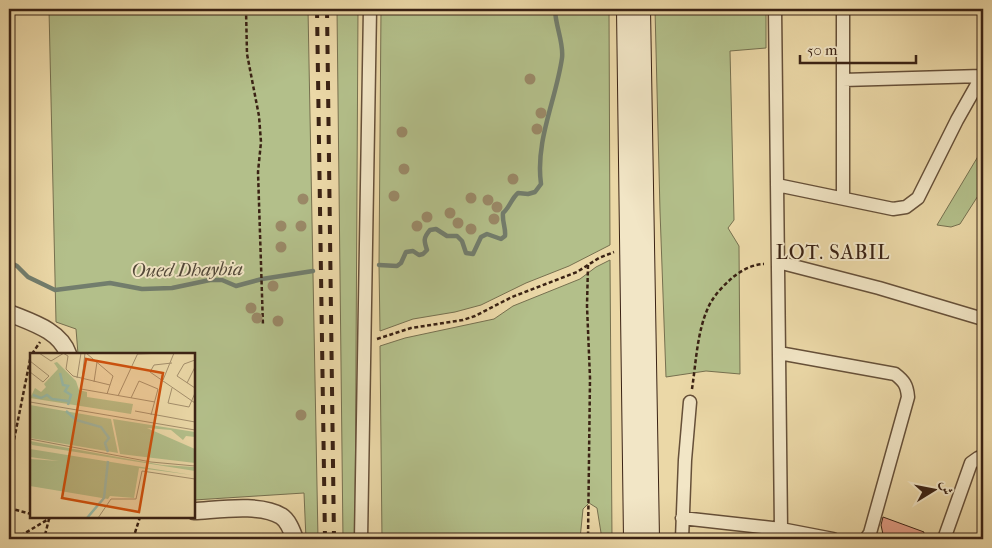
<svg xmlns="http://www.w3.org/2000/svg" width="992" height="548" viewBox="0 0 992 548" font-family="'IM FELL French Canon',Amiri,serif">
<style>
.green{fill:#b3bf8a;stroke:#76704f}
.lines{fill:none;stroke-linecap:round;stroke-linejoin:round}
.stream{stroke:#727d6d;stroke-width:4.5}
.building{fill:#e59e87;stroke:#3a2214}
.minor-casing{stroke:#665039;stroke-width:15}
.tertiary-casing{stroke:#665039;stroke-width:19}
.secondary-casing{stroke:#3a2214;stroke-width:20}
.path{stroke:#3a2214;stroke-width:2.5;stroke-dasharray:4 2.5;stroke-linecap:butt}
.minor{stroke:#f2e6c6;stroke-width:12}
.tertiary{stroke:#f2e6c6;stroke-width:16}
.secondary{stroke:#f2e6c6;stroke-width:18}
.rail{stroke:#3a2214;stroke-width:4;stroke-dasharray:9 9;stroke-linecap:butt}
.tree{fill:#9a8967}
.labels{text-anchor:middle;stroke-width:4;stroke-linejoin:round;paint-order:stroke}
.water-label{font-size:19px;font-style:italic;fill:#524839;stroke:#f2e6c6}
.quarter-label{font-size:20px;letter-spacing:1px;fill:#3a2214;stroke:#f2e6c6}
.inset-river{fill:none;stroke:#98baa8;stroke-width:2.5}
.inset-road{fill:none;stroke:#a48f6c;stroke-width:1}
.view{fill:#ce510d;fill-opacity:0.15;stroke:#ce510d;stroke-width:2.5}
.inset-edge{fill:none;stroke:#3a2214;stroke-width:2.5}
</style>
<rect width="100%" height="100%" fill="#ebd8a7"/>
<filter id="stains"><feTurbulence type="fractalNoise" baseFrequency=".004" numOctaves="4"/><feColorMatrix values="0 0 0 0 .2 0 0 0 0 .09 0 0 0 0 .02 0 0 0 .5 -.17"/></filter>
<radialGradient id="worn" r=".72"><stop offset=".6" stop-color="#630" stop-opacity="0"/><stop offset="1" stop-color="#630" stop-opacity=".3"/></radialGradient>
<path class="green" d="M49 9H308L318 539H306L304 493 194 500V354H78L76 329 56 322Z
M337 9H358L355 539H343Z
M381 9H609L610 245 569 266 526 283 481 305 455 312 413 319 380 331 379 265Z
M655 9H766V48L730 51 734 220 728 228 739 246 740 374 706 371 666 377 660 211Z
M983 148V188L960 224 951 227 937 225Z
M610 260 612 539H602L597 508 589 503 583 509 580 539H382L380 346 405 338 494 319 513 306 580 279 596 267Z"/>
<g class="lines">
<path class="stream" d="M9 262 17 266 28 277 55 290 110 283 142 289 172 288 210 280H222L236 286 262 279 313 271
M379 265 397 266 401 263 406 252 413 251 419 255 423 254 427 250C424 241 423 238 430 230L436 229 447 236H457L462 241 466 253 473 254 481 237 487 234 501 239 505 236C506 228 502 222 503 213 510 207 511 199 518 193L528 194 535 192 541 184C535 141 556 100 562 58 564 43 555 25 555 9"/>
</g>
<path class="building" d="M883 517 924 532 922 539H884L881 525Z"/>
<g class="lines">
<g class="minor-casing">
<path id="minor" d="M775 9 781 529
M843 80 982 76
M777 185 893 209 906 207 918 198 957 120 983 74
M843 198V9
M778 262 879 288 983 319
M779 353 895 374C904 381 907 385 908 397L870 533 866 539
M682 518 781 529 833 539
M361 539 370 9
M682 539 685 460 690 402
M944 539 971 463 978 458 983 456"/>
</g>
<g class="tertiary-casing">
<path id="tertiary" d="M9 313C30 322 60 330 68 354
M194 511C217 510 260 503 281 516 288 520 292 531 295 539"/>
</g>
<g class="secondary-casing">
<path id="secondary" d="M626 9 633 539
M641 9 650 539"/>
</g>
<path class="path" d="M246 9 247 54 259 116 261 142 258 172 263 326
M588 265 587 306 590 378 588 539
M377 339 411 328 463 320 475 316 512 297 577 272 599 258 614 252
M32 354 40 342
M692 389C696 363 697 332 708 308 713 296 723 286 732 278 740 271 753 264 764 264
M9 465 31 355
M9 508 31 514
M42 517 49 519 44 539
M15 539 52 517
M133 539 140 517"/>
<use href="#minor" class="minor"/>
<use href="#tertiary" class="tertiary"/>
<use href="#secondary" class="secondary"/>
<path class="rail" d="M317 9 325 539
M327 9 334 539"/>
</g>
<g class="tree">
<circle cx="530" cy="79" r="5.5"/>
<circle cx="541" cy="113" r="5.5"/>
<circle cx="537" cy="129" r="5.5"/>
<circle cx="402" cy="132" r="5.5"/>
<circle cx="404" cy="169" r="5.5"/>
<circle cx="513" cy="179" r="5.5"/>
<circle cx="394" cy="196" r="5.5"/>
<circle cx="471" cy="198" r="5.5"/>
<circle cx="303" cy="199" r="5.5"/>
<circle cx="488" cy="200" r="5.5"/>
<circle cx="497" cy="207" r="5.5"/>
<circle cx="450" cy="213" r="5.5"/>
<circle cx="427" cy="217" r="5.5"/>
<circle cx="494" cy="219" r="5.5"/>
<circle cx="458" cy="223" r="5.5"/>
<circle cx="281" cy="226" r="5.5"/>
<circle cx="301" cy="226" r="5.5"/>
<circle cx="417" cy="226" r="5.5"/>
<circle cx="471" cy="229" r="5.5"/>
<circle cx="281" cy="247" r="5.5"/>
<circle cx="273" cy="286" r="5.5"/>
<circle cx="251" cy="308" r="5.5"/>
<circle cx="257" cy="318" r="5.5"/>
<circle cx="278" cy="321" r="5.5"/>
<circle cx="301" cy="415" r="5.5"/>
</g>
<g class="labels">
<g class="water-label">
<text transform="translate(187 269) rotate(-1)" y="7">Oued Dhaybia</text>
</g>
<g class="quarter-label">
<text x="833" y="259">LOT. SABIL</text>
</g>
</g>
<g transform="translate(30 353)">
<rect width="165" height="165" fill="#ebd8a7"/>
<path d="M27 9 46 28 49 37 57 39V44L103 51 101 61 0 45 5 35 11 39 16 34 14 31 28 16 24 10ZM0 52 81 66 88 100 0 85ZM83 66 165 79V84L156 83 153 87 141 77 117 75 165 96V110L90 101ZM0 88 132 112 165 114V118L2 92ZM0 96 162 122 109 115 104 145 80 143 78 146 0 133V106L29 108 0 104Z" fill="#b3bf8a"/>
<path class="inset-river" d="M30 20 33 32 38 33 35 38 41 42 38 52M3 42 11 45 17 42 22 46 38 48M36 58 46 67 71 74 79 85 75 90 78 99M57 165 74 145 78 108"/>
<path class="inset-road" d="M9 0 21 8 34 0M33 0 38 3 36 16 43 23 80 32M55 0 51 36 125 49M56 0 83 23 77 41M108 1 134 0M165 7 154 11 147 23 165 35M0 8 19 23 13 29 0 19M142 10 124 12 120 19 165 50M47 25 51 0M133 27 144 0M64 29 67 9M157 30 165 14M142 35 138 50 159 54 165 40M88 43 108 0M101 45 109 28 128 36 121 62M0 49 165 77M105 58 165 69M0 86 121 109 165 113M68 165 81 146H106L112 118 165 126"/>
<path class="view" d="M56 6 133 20 109 159 32 145Z"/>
<rect width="165" height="165" class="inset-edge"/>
</g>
<rect width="992" height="548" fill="none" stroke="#ebd8a7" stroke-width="30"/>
<rect x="10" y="10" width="972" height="528" fill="none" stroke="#3a2214" stroke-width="2.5"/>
<rect x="15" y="15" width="962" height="518" fill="none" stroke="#3a2214"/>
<g transform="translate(934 490) rotate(80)" stroke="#f2e6c6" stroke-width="4" paint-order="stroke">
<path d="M0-4L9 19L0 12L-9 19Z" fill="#3a2214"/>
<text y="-8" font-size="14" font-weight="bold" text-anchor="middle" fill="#3a2214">ش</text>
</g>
<path d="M800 55v8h116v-8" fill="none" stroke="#3a2214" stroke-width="2.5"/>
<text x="807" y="55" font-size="15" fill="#3a2214" stroke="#f2e6c6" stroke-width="4" paint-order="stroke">50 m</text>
<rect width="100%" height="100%" filter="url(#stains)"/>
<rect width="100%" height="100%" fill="url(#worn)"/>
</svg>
